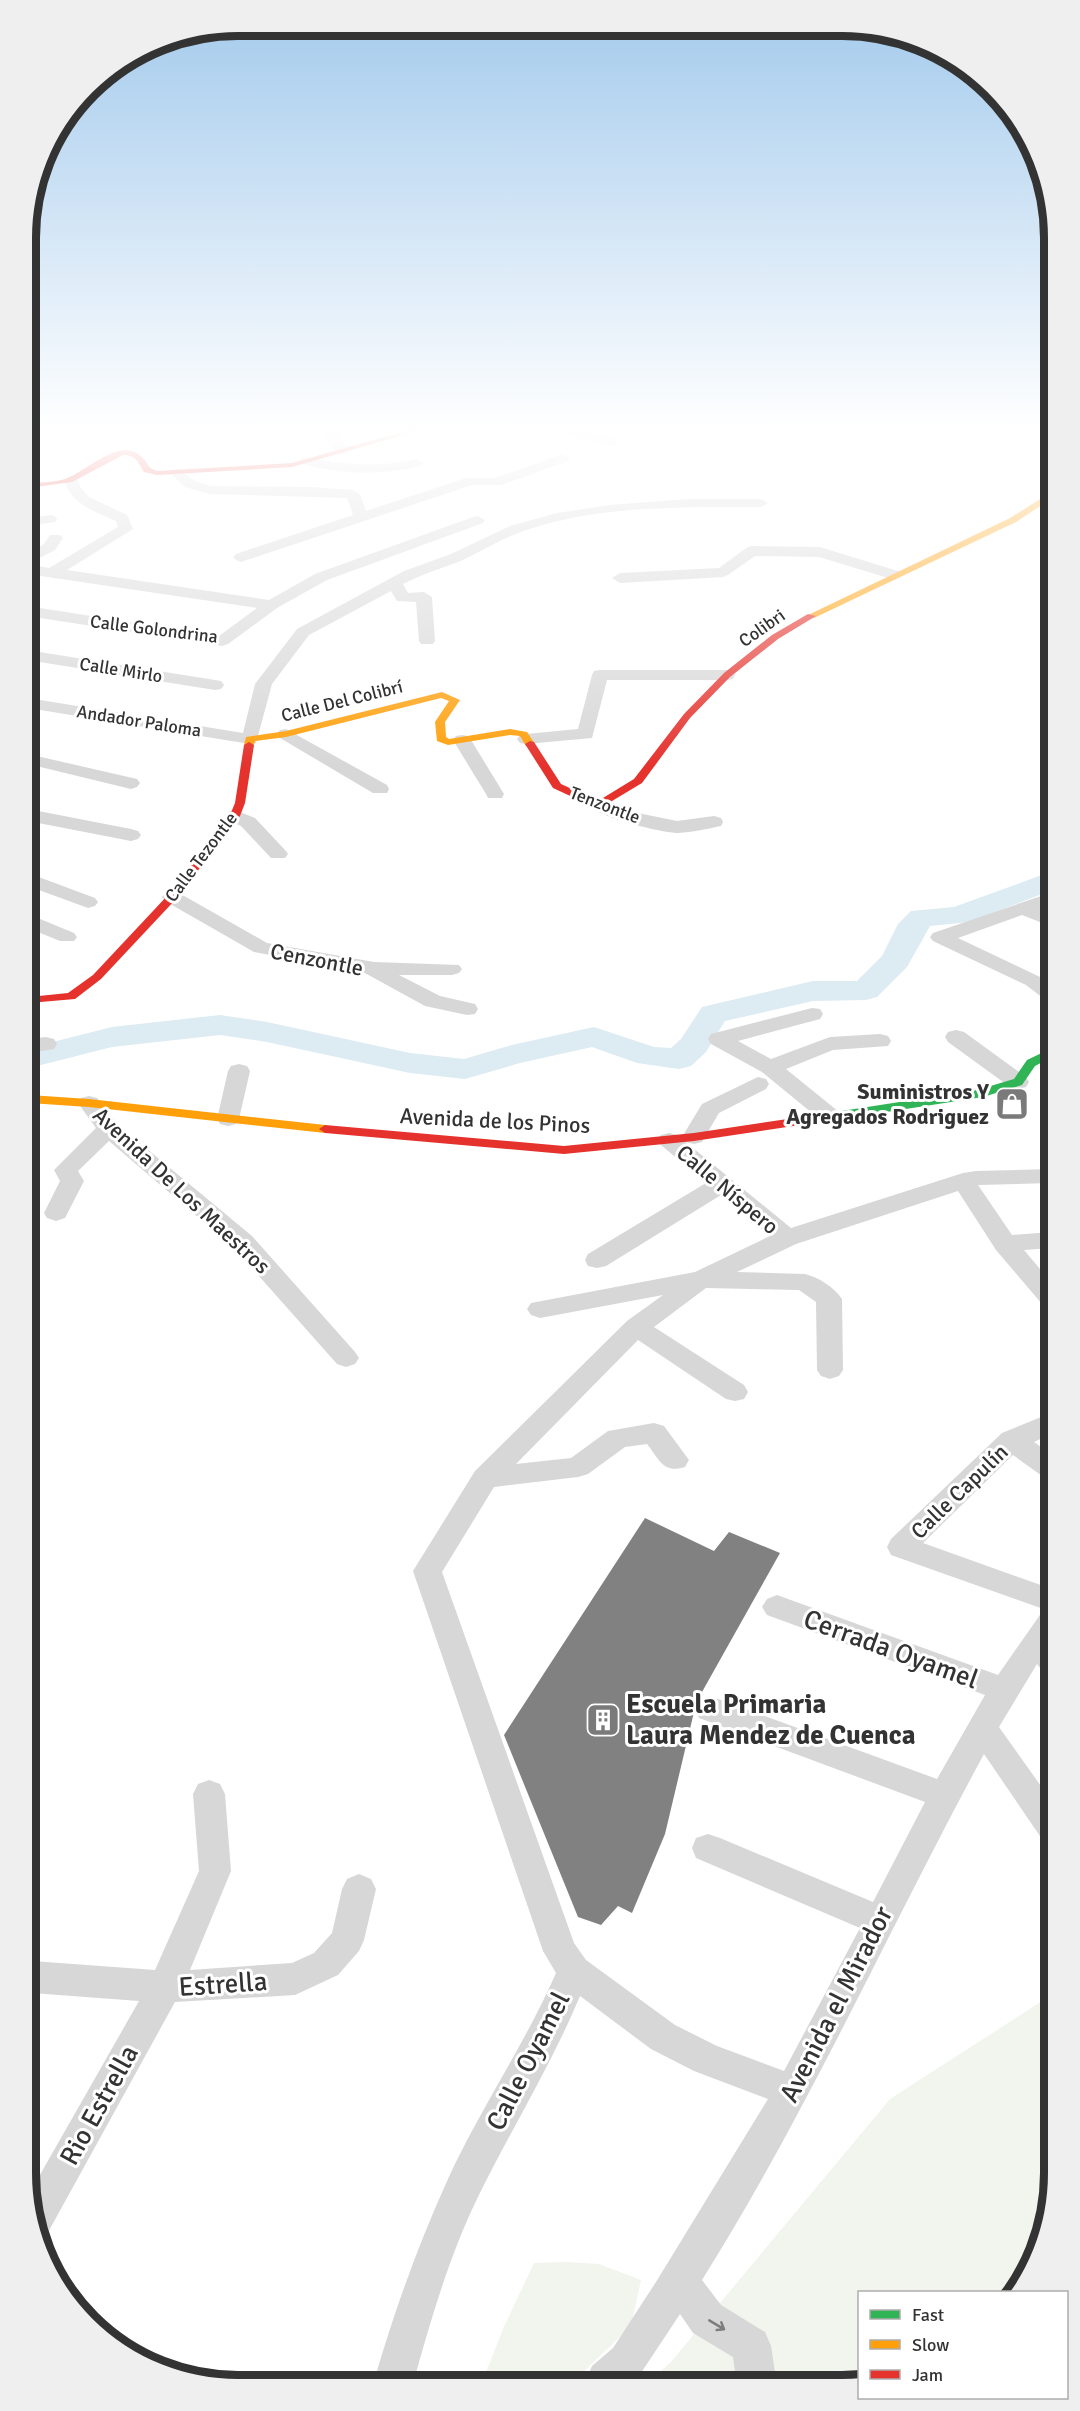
<svg xmlns="http://www.w3.org/2000/svg" width="1080" height="2411" viewBox="0 0 1080 2411" font-family="Signika,sans-serif">
<style>
.green{fill:#f1f5ed}
.lines{fill:none;stroke-linecap:round;stroke-linejoin:round}
.river{fill:#ddebf3;fill-rule:evenodd}
.building{fill:#818181}
.street{fill:#d7d7d7;fill-rule:evenodd}
.fast{fill:#30b455;fill-rule:evenodd}
.slow{fill:#ff9f0a;fill-rule:evenodd}
.jam{fill:#e5322d;fill-rule:evenodd}
.oneway{stroke:#7d7d7d}
.labels{text-anchor:middle;stroke-width:6;stroke-linejoin:round;paint-order:stroke}
.far-street-label{font-size:18px;fill:#333;stroke:#fff}
.street-label{font-size:22px;fill:#333;stroke:#fff}
.poi-label{font-size:22px;font-weight:bold;fill:#333;stroke:#fff;text-anchor:end}
.near-street-label{font-size:27px;fill:#333;stroke:#fff}
.near-poi-label{font-size:27px;font-weight:bold;fill:#333;stroke:#fff;text-anchor:start}
.rim{fill:none;stroke:#333;stroke-width:8}
</style>
<rect width="100%" height="100%" fill="#fff"/>
<path class="green" d="M1053 1994 1054 2188 1038 2254 1015 2292H860L859 2378 652 2379 670 2363 890 2099Z
M567 2262 599 2264 641 2280 631 2326 575 2380H483L503 2329 534 2263Z"/>
<g class="lines">
<path class="river" d="M1050 872V891L969 922 930 926 907 967 877 997 866 1000 813 1001 725 1021 706 1052 691 1066 679 1069 637 1063 592 1047 520 1063 465 1079 410 1073 267 1042 220 1035 112 1047 29 1068V1048L112 1027 220 1015 267 1022 410 1053 464 1059 512 1045 594 1027 654 1047 671 1048 681 1039 702 1007 813 981H857L882 956 898 924 911 911 954 907Z"/>
</g>
<path class="building" d="M645 1518 714 1551 729 1532 780 1553 693 1708 694 1712 665 1834 632 1913 618 1906 601 1925 578 1917 504 1735Z"/>
<g class="lines">
<path class="street" d="M30 429H42L43 431 27 441V431Z
M321 429H335L349 451 347 454H337Z
M553 429H577L617 439 619 442 612 446 555 432Z
M563 454 570 458 568 461 501 485H472L241 562 236 560 233 557 236 554 353 515 347 498 210 494 185 487 170 473 177 469 195 481 211 486 313 487 353 490 360 494 366 511 466 478H495Z
M306 457C344 465 378 468 416 459L423 463 421 466C379 476 343 474 301 464L299 461 301 458Z
M71 476 76 477 81 488 89 497 127 515 133 529 67 570 269 600 315 574 473 517 478 516 485 520 483 523 327 580 277 608 228 644 222 646 27 616V606L219 636 257 608 27 574V554L44 544 50 535H60L63 538 55 550 28 564 49 568 118 527 116 521C94 511 72 505 64 480Z
M688 499H761L768 503 761 507C684 507 594 505 521 532 501 539 482 551 463 560 443 568 422 574 403 584L408 593 424 592 432 597 435 641 433 644H421L419 641 416 602 397 601 391 591 309 635 272 684 256 743 250 744 28 708V698L243 733 255 684 297 629 404 571 451 554 510 526 557 513 610 505Z
M50 515 55 516 57 519 55 522 27 526V518Z
M751 546 820 547 901 572 903 575 895 580 819 557 755 556 728 575 723 577 620 583 612 578 620 573 719 568 746 548Z
M27 650 215 680 221 681 224 685 221 689 215 690 27 660Z
M600 670H727L733 671 735 675 733 679 727 680H607L592 738 526 744 520 743 517 739 520 735 526 734 578 729 592 675 594 671Z
M286 729 387 785 389 789 387 793H373L280 738 277 734 280 730Z
M462 735 468 736 471 740 504 794 502 798H488L486 794 453 740 456 736Z
M28 754 137 779 140 783 137 787 131 789 28 764Z
M598 799 623 810 677 821 714 816 721 818 723 822 721 826C708 829 692 832 678 833 663 833 597 817 589 805L591 801Z
M28 809 131 829 138 831 141 835 138 839 131 841 28 821Z
M235 810 255 818 285 850 288 854 285 858H271L241 826 228 820 226 816 228 812Z
M28 873 95 898 98 902 95 906 88 908 28 886Z
M172 891 179 893 267 943 374 962 459 965 462 969 459 973 452 975H399L440 996 475 1004 478 1009 475 1014 467 1015 425 1006 363 972 254 952 165 901 162 897 165 893Z
M1050 893V906L1041 909 1050 913V926L1022 915 958 938 1040 977 1050 984V1000L1043 998 1026 985 933 941 930 937 933 933Z
M28 914 74 933 77 937 74 941H60L28 928Z
M812 1008 820 1009 823 1014 820 1019 738 1041 771 1059 830 1037 880 1034 888 1036 891 1041 888 1046 833 1050 786 1069 839 1112 842 1117 839 1122 831 1124 823 1122 762 1072 711 1044 708 1039 711 1034Z
M956 1030 964 1032 1026 1077 1029 1082 1026 1087 1018 1089 1010 1087 948 1042 945 1037 948 1032Z
M46 1037 54 1039 57 1044 54 1049 29 1053V1039Z
M239 1064 247 1066 250 1071 239 1119 236 1124 228 1126 220 1124 217 1119 228 1071 231 1066Z
M758 1077 766 1079 769 1084 766 1089 719 1113 702 1142 694 1144 686 1142 682 1137 702 1104Z
M89 1096 97 1098 117 1124 252 1236 355 1352 359 1358 355 1364 346 1367 337 1364 234 1248 109 1141 78 1171 84 1181 65 1218 56 1221 47 1218 44 1213 60 1181 54 1170 96 1128 78 1103 81 1098Z
M669 1133 677 1135 791 1228 963 1173 976 1171 1051 1169V1183L978 1185 1012 1235 1051 1232V1248L1024 1250 1051 1282V1307L1042 1304 996 1250 958 1191 796 1244 737 1272 805 1274C818 1277 834 1287 842 1299L843 1370 839 1376 830 1379 821 1376 817 1370 816 1302 799 1290 706 1288 654 1327 744 1385 748 1392 744 1399 735 1401 726 1399 638 1340 516 1464 571 1458 608 1431 654 1423 664 1426 689 1460 685 1467C663 1474 659 1459 647 1444L625 1447 588 1474 578 1477 494 1487 442 1572 574 1943 586 1960 675 2025 717 2046 784 2071 860 1928 696 1858 692 1848 696 1838 708 1834 720 1838 873 1902 925 1802 699 1718 695 1709 699 1700 710 1696 937 1779 985 1695 767 1615 762 1607 767 1599 777 1595 998 1675 1042 1612 1046 1610 891 1555 887 1547 891 1539 1002 1433 1051 1413V1434L1034 1442 1052 1455V1479L1042 1476 1013 1455 923 1543 1052 1589V1672L1041 1669 1037 1664 999 1727 1053 1803V1843L1042 1839 984 1754C889 1929 808 2111 702 2280L721 2305 765 2332 771 2346 776 2379H736L733 2357 693 2333 680 2314 637 2379 586 2380 592 2366 613 2348 656 2282 768 2099 694 2071 651 2049 580 1996C551 2066 510 2131 477 2199 449 2257 431 2319 414 2380L374 2381C394 2312 418 2245 448 2179 480 2109 525 2044 556 1973L543 1951 413 1571 475 1471 627 1321 663 1295 540 1318 531 1315 527 1309 531 1303 695 1272 770 1236 721 1195 606 1266 597 1268 588 1266 585 1260 588 1254 706 1183 661 1145 657 1140 661 1135Z
M209 1780 220 1784 225 1794 231 1871 190 1970 292 1963 314 1953 332 1933 342 1889 347 1879 359 1874 371 1879 376 1889 364 1940 359 1951 338 1975 295 1995 175 2002 46 2236 38 2240 33 2229V2187L139 2001 32 1993V1961L155 1970 199 1871 193 1794 198 1784Z"/>
<path class="fast" d="M1050 1049V1058L1035 1066 1022 1085 983 1097 835 1120 829 1116 835 1112 977 1090 1014 1079 1027 1060Z"/>
<path class="slow" d="M1045 496H1048V501L1016 522 814 618 806 616 1010 518Z
M442 692 460 700 445 722 446 737 449 739 510 729 527 732 535 744 530 747 526 746 520 736 510 735 448 745 437 741 435 722 449 701 441 698 286 737 255 741 253 747 249 748 244 745 246 737 286 731Z
M29 1095 89 1099 325 1125 331 1129 325 1133 89 1107 29 1103Z"/>
<path class="jam" d="M412 429H425L292 467 157 475 144 472C138 462 136 455 123 455L72 482 27 488V484C39 482 53 483 65 479 93 468 128 427 150 468L157 471 292 463Z
M808 614 816 616 778 639 730 677 690 718 642 783 602 807H594L553 788 525 744 530 741 534 742 561 784 598 801 634 779 684 714 724 673 772 635Z
M249 742 254 745 245 803 240 816 176 899 101 979 75 999 29 1003V997L68 993 93 975 168 895 230 815 235 803 244 745Z
M835 1112 840 1113 841 1116 840 1119 694 1141 564 1154 325 1133 319 1129 325 1125 564 1146 694 1133Z"/>
</g>
<defs><path id="oneway-shaft" d="M-6 0H5M1.5-3L5.5 0L1.5 3" fill="none" stroke-width="1.6" stroke-linecap="round" stroke-linejoin="round" transform="scale(1.5)"/></defs>
<use class="oneway" href="#oneway-shaft" transform="translate(717 2325) rotate(31)"/>
<linearGradient id="sky" x2="0" y2="1"><stop stop-color="#a3caec"/><stop offset="0.56" stop-color="#fff"/><stop offset="1" stop-color="#fff" stop-opacity="0"/></linearGradient>
<rect width="1080" height="767" fill="url(#sky)"/>
<defs>
<g id="shop-square" transform="scale(1.725)"><rect x="-9" y="-9" width="18" height="18" rx="4" fill="#7a7a7a" stroke="#fff"/><path d="M-5-2.5h2.3a2.7 3.5 0 0 1 5.4 0H5L5.5 6h-11ZM-1.5-2.5h3a1.5 2.3 0 0 0-3 0Z" fill="#fff"/></g>
<g id="building-square" transform="scale(1.725)"><rect x="-9" y="-9" width="18" height="18" rx="4" fill="#7a7a7a" stroke="#fff"/><path d="M-4-6H4V6H1V3H-1V6H-4ZM-2.5-4.3h1.7v1.8h-1.7ZM.8-4.3h1.7v1.8H.8ZM-2.5-1h1.7V.8h-1.7ZM.8-1h1.7V.8H.8Z" fill="#fff"/></g>
</defs>
<g fill-rule="evenodd">
<use href="#shop-square" x="1012" y="1104"/>
<use href="#building-square" x="603" y="1720"/>
</g>
<g class="labels">
<g class="far-street-label">
<text transform="translate(762 628) rotate(-35)" y="6">Colibri</text>
<text transform="translate(154 629) rotate(7)" y="6">Calle Golondrina</text>
<text transform="translate(121 670) rotate(9)" y="6">Calle Mirlo</text>
<text transform="translate(342 701) rotate(-14)" y="6">Calle Del Colibrí</text>
<text transform="translate(139 721) rotate(9)" y="6">Andador Paloma</text>
<text transform="translate(605 805) rotate(21)" y="6">Tenzontle</text>
<text transform="translate(201 857) rotate(-53)" y="6">Calle Tezontle</text>
</g>
<g class="street-label">
<text transform="translate(317 959) rotate(11)" y="8">Cenzontle</text>
<text transform="translate(495 1120) rotate(3)" y="8">Avenida de los Pinos</text>
<text transform="translate(728 1189) rotate(40)" y="8">Calle Níspero</text>
<text transform="translate(182 1190) rotate(43)" y="8">Avenida De Los Maestros</text>
<text transform="translate(959 1491) rotate(-44)" y="8">Calle Capulín</text>
</g>
<g class="poi-label">
<text x="989" y="1099">Suministros Y<tspan x="989" dy="25">Agregados Rodriguez</tspan></text>
</g>
<g class="near-street-label">
<text transform="translate(891 1649) rotate(20)" y="9">Cerrada Oyamel</text>
<text transform="translate(223 1984) rotate(-4)" y="9">Estrella</text>
<text transform="translate(836 2004) rotate(-63)" y="9">Avenida el Mirador</text>
<text transform="translate(528 2061) rotate(-63)" y="9">Calle Oyamel</text>
<text transform="translate(99 2105) rotate(-61)" y="9">Rio Estrella</text>
</g>
<g class="near-poi-label">
<text x="626" y="1713">Escuela Primaria<tspan x="626" dy="31">Laura Mendez de Cuenca</tspan></text>
</g>
</g>
<path d="M0 0H1080V2411H0ZM238 36H842A202 202 0 0 1 1044 238V2173A202 202 0 0 1 842 2375H238A202 202 0 0 1 36 2173V238A202 202 0 0 1 238 36Z" fill="#efefef" fill-rule="evenodd"/>
<path class="rim" d="M238 36H842A202 202 0 0 1 1044 238V2173A202 202 0 0 1 842 2375H238A202 202 0 0 1 36 2173V238A202 202 0 0 1 238 36Z"/>
<rect x="858" y="2291" width="210" height="108" fill="#ffffff" stroke="#adadad" stroke-width="1.5"/>
<rect x="870" y="2310" width="30" height="9" fill="#30b455" stroke="#adadad" stroke-width="1.5"/>
<text x="912" y="2321" font-size="18" fill="#333333">Fast</text>
<rect x="870" y="2340" width="30" height="9" fill="#ff9f0a" stroke="#adadad" stroke-width="1.5"/>
<text x="912" y="2351" font-size="18" fill="#333333">Slow</text>
<rect x="870" y="2370" width="30" height="9" fill="#e5322d" stroke="#adadad" stroke-width="1.5"/>
<text x="912" y="2381" font-size="18" fill="#333333">Jam</text>
</svg>
